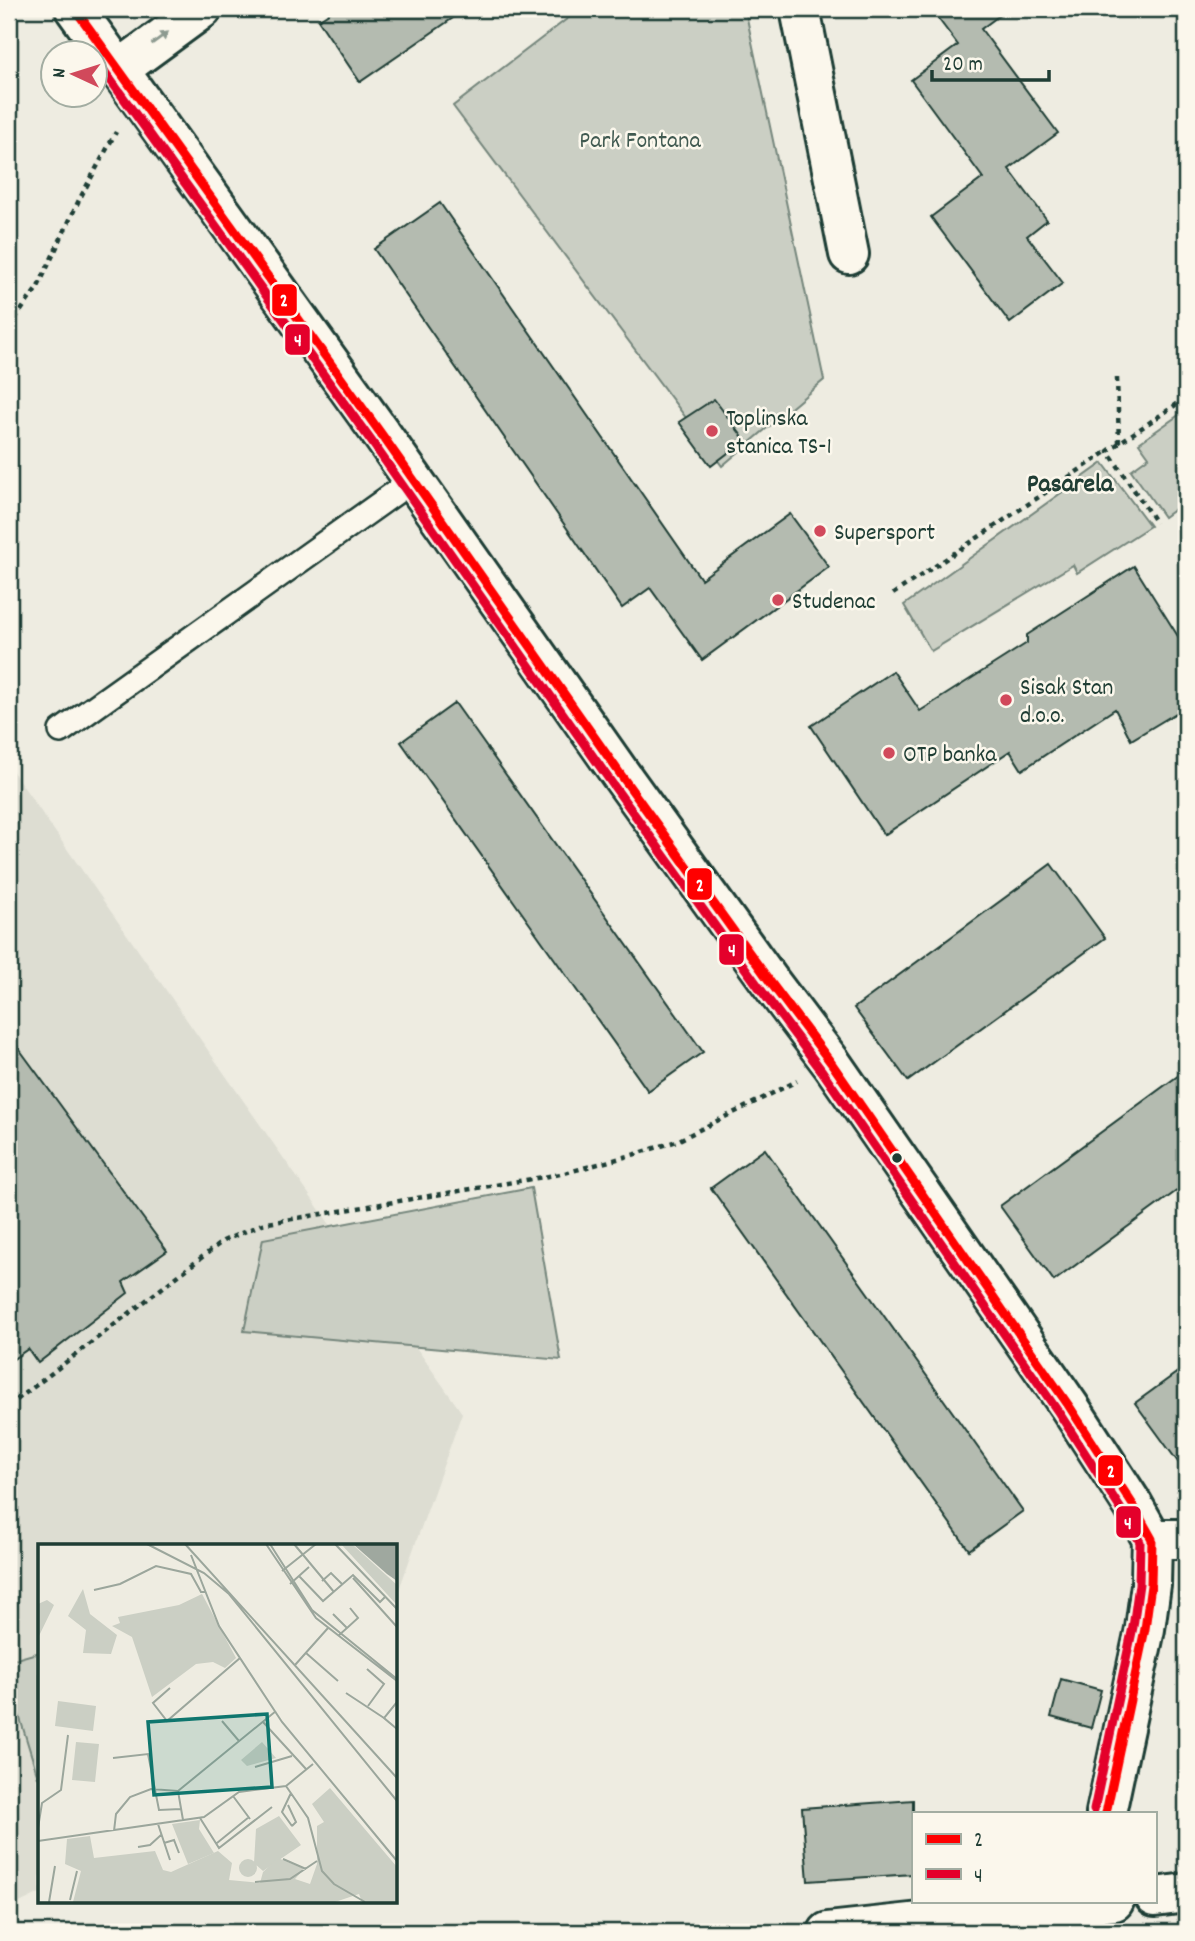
<svg xmlns="http://www.w3.org/2000/svg" width="1195" height="1941" viewBox="0 0 1195 1941" font-family="Dekko,sans-serif">
<style>
.built{fill:#ddddd2}
.green{fill:#cbcfc4;stroke:#75867c;stroke-width:2}
.building{fill:#b4bbb0;stroke:#1f3d34;stroke-width:2}
.lines{fill:none;stroke-linecap:round;stroke-linejoin:round}
.lane-casing{stroke:#1f3d34;stroke-width:28}
.street-casing{stroke:#1f3d34;stroke-width:44}
.path{stroke:#1f3d34;stroke-width:4.5;stroke-dasharray:5 5;stroke-linecap:butt}
.lane{stroke:#fbf7ec;stroke-width:23}
.street{stroke:#fbf7ec;stroke-width:38}
.bus-1-casing{stroke:#fbf7ec;stroke-width:14}
.bus-2-casing{stroke:#fbf7ec;stroke-width:14}
.bus-1{stroke:#f00;stroke-width:9}
.bus-2{stroke:#e4002b;stroke-width:9}
.oneway{fill:#8d9a90}
.poi-dot{fill:#d1495b;stroke:#fbf7ec;stroke-width:2.5}
.bus-dot{fill:#1f3d34;stroke:#fbf7ec;stroke-width:2.5}
.labels{text-anchor:middle;stroke-width:5;stroke-linejoin:round;paint-order:stroke}
.park-label{font-size:24px;fill:#415a51;stroke:#fbf7ec}
.poi-label{font-size:24px;fill:#1f3d34;stroke:#fbf7ec;text-anchor:start}
.neighbourhood-label{font-size:26px;font-weight:bold;fill:#1f3d34;stroke:#fbf7ec}
.inset-road{fill:none;stroke:#9ba69c;stroke-width:2}
.view{fill:#0f766e;fill-opacity:0.15;stroke:#0f766e;stroke-width:3.5}
.inset-edge{fill:none;stroke:#1f3d34;stroke-width:3.5}
.line-badge{stroke:#fbf7ec;stroke-width:2.5}
.badge-label{font-size:19px;text-anchor:middle;font-weight:bold;fill:#fff}
</style>
<rect width="100%" height="100%" fill="#eeece1"/>
<filter id="ink" filterUnits="userSpaceOnUse"><feTurbulence type="fractalNoise" baseFrequency=".0143" numOctaves="2"/><feDisplacementMap in="SourceGraphic" scale="14" xChannelSelector="R" yChannelSelector="G"/><feConvolveMatrix kernelMatrix="1 2 1 2 8 2 1 2 1" color-interpolation-filters="sRGB"/></filter>
<g filter="url(#ink)">
<path class="built" d="M9 766 462 1413 396 1598V1546H40V1893L9 1908Z"/>
<path class="green" d="M580 9H745L824 380 722 466 453 106Z
M1186 410V501L1164 517 1131 470 1149 457 1139 443Z
M1103 463 1150 526 1077 573 1073 565 931 651 904 605Z
M531 1188 561 1360 244 1331 263 1239Z
M40 1652V1776L38 1777 9 1682V1661Z"/>
<path class="building" d="M335 9H466L360 82 318 20Z
M931 9H1008L981 29 1058 133 1009 169 1047 220 1027 236 1063 283 1010 323 931 217 983 178 911 80 958 45Z
M440 203 701 579 790 514 829 567 702 660 650 588 622 608 374 249Z
M714 399 745 440 711 466 679 422Z
M1134 566 1186 649V707L1131 740 1115 709 1022 770 1010 751 884 835 811 726 893 671 920 711 1027 643V635Z
M455 703 703 1052 648 1091 401 742Z
M1051 864 1105 938 908 1081 854 1008Z
M9 1035 167 1251 123 1282 128 1293 38 1363 28 1349 9 1362Z
M1186 1070V1184L1054 1281 1000 1206Z
M765 1149 1023 1511 969 1550 711 1188Z
M1186 1366V1473L1135 1403Z
M1061 1679 1101 1690 1091 1728 1051 1717Z
M913 1800V1874L808 1881 802 1808Z"/>
<g class="lines">
<g class="lane-casing">
<path id="lane" d="M61 731 413 480"/>
</g>
<g class="street-casing">
<path id="street" d="M75 9 382 435 621 775 771 983 832 1064 1069 1406 1133 1505 1152 1539 1151 1585 1145 1629 1106 1813
M800 9 849 254
M120 69 202 9
M1152 1539H1186
M1155 1897 1186 1893
M828 1932 1114 1901"/>
</g>
<path class="path" d="M9 327 38 287 79 200 116 132
M1117 378 1119 443 1186 398
M1119 443 1108 451 1156 523
M893 594 1108 451
M9 1406 223 1241 262 1224 561 1174 636 1154 677 1141 797 1081"/>
<use href="#lane" class="lane"/>
<use href="#street" class="street"/>
<g class="bus-1-casing">
<path id="bus-1" d="M75 9 382 435 621 775 771 983 832 1064 1069 1406 1133 1505 1152 1539 1151 1585 1145 1629 1106 1813"/>
</g>
<g class="bus-2-casing">
<path id="bus-2" d="M94 57 372 442 611 782 761 990 822 1071 1059 1413 1122 1511 1140 1542 1139 1584 1133 1627 1094 1810"/>
</g>
<use href="#bus-1" class="bus-1"/>
<use href="#bus-2" class="bus-2"/>
</g>
<defs><path id="oneway-solid" d="M-6-.8H1V-3.2L6.5 0L1 3.2V.8H-6Z" transform="scale(1.75)"/></defs>
<use class="oneway" href="#oneway-solid" transform="translate(160 38) rotate(-36)"/>
</g>
<g class="poi-dot">
<circle cx="712" cy="431" r="7"/>
<circle cx="820" cy="531" r="7"/>
<circle cx="778" cy="600" r="7"/>
<circle cx="1006" cy="700" r="7"/>
<circle cx="889" cy="753" r="7"/>
</g>
<circle class="bus-dot" cx="897" cy="1158" r="6"/>
<g class="labels">
<g class="park-label">
<text x="640" y="147">Park Fontana</text>
</g>
<g class="poi-label">
<text x="726" y="425">Toplinska<tspan x="726" dy="28">stanica TS-1</tspan></text>
<text x="834" y="539">Supersport</text>
<text x="792" y="608">Studenac</text>
<text x="1020" y="694">Sisak Stan<tspan x="1020" dy="28">d.o.o.</tspan></text>
<text x="903" y="761">OTP banka</text>
</g>
<g class="neighbourhood-label">
<text x="1070" y="491">Pasarela</text>
</g>
</g>
<g transform="translate(38 1544)">
<rect width="359" height="359" fill="#eeece1"/>
<path d="M20 157 58 162 55 187 17 182ZM38 198 61 200 57 238 34 236ZM224 198 238 214 209 222 203 216ZM241 272 263 301 225 327 216 319 218 285ZM162 276 161 285 176 309 150 320 134 280ZM201 324a9 9 0 1 1 18 0a9 9 0 1 1-18 0Z" fill="#cbcfc4"/>
<path d="M303 0H314L359 41V61ZM45 45 52 70 79 91 73 110 45 109 48 86 30 72ZM164 50 198 114 187 124 175 118 158 120 114 153 94 93 74 82 82 79 80 73 141 61ZM9 56 16 61 0 94V60ZM292 244 359 323V358H324L321 350 297 358H29H35L43 327 27 320 29 295 52 292 56 314 117 307 125 326 133 328 180 307 194 319 191 336 222 339 225 328 240 314 266 325 257 335 272 340 279 320V282L286 278 274 260Z" fill="#cbcfc4"/>
<path d="M315 0H359V37L349 30Z" fill="#9fa89f"/>
<path class="inset-road" d="M109 0 166 29 191 50 359 257M147 0 359 234M228 0 278 74 359 137M232 0 274 66 359 135M256 0 296 48M297 0 359 65M153 11 181 82 244 178 359 317M244 27 278 0M261 32 285 57 315 31 342 58 347 53M315 34 359 83M284 37 293 29 304 40M252 40 271 23M56 46 82 40 118 22 153 30 163 48H167M295 70 309 84 300 92M309 84 320 74 312 64M268 109 300 137M257 121 290 84M329 125 346 140 330 162M132 144 115 159 129 177 202 114M308 149 346 174M359 158 346 174 359 185M184 177 201 197M225 178 268 225M75 214 110 210 121 266 143 265M217 223 254 212M248 242 270 274 284 327 296 340 327 358M140 247 145 276M253 249 244 268 254 282M195 252 212 275M250 261 258 278 254 282M162 274 181 304 234 263M120 280 132 316M0 284 4 259 23 246 30 191M76 287 78 270 92 253 113 245 140 247 238 167M0 297 166 273 201 248 248 242 275 220M126 299 136 296 141 309M179 299 211 273M100 303 112 301 123 291M245 315 268 325M217 338 252 335 279 317M32 356 39 327M11 358 17 322"/>
<path class="view" d="M229 170 234 243 116 251 110 178Z"/>
<rect width="359" height="359" class="inset-edge"/>
</g>
<g class="line-badge">
<rect x="271" y="283" width="27" height="34" rx="7" fill="#f00"/>
<rect x="284" y="323" width="27" height="33" rx="7" fill="#e4002b"/>
<rect x="686" y="867" width="27" height="34" rx="7" fill="#f00"/>
<rect x="718" y="933" width="27" height="33" rx="7" fill="#e4002b"/>
<rect x="1097" y="1454" width="27" height="33" rx="7" fill="#f00"/>
<rect x="1115" y="1505" width="27" height="34" rx="7" fill="#e4002b"/>
</g>
<g class="badge-label">
<text x="284" y="306">2</text>
<text x="298" y="346">4</text>
<text x="700" y="891">2</text>
<text x="732" y="956">4</text>
<text x="1111" y="1477">2</text>
<text x="1128" y="1529">4</text>
</g>
<rect width="1195" height="1941" fill="none" stroke="#fbf7ec" stroke-width="35"/>
<rect x="18" y="18" width="1160" height="1906" fill="none" stroke="#1f3d34" stroke-width="2.5" filter="url(#ink)"/>
<rect x="912" y="1812" width="245" height="91" fill="#fbf7ec" stroke="#a3ada2" stroke-width="2"/>
<rect x="926" y="1834" width="35" height="10" fill="#ff0000" stroke="#a3ada2" stroke-width="2"/>
<text x="974" y="1846" font-size="21" fill="#1f3d34">2</text>
<rect x="926" y="1869" width="35" height="10" fill="#e4002b" stroke="#a3ada2" stroke-width="2"/>
<text x="974" y="1882" font-size="21" fill="#1f3d34">4</text>
<g transform="translate(74 74) rotate(274)"><circle r="33" fill="#fbf7ec" stroke="#a3ada2" stroke-width="2"/>
<path d="M0-5L12 26L0 18L-12 26Z" fill="#d1495b"/>
<text y="-10" font-size="19" font-weight="bold" text-anchor="middle" fill="#1f3d34">N</text>
</g>
<path d="M932 70v10h117v-10" fill="none" stroke="#1f3d34" stroke-width="3.5"/>
<text x="943" y="70" font-size="21" fill="#1f3d34" stroke="#fbf7ec" stroke-width="5" paint-order="stroke">20 m</text>
</svg>
